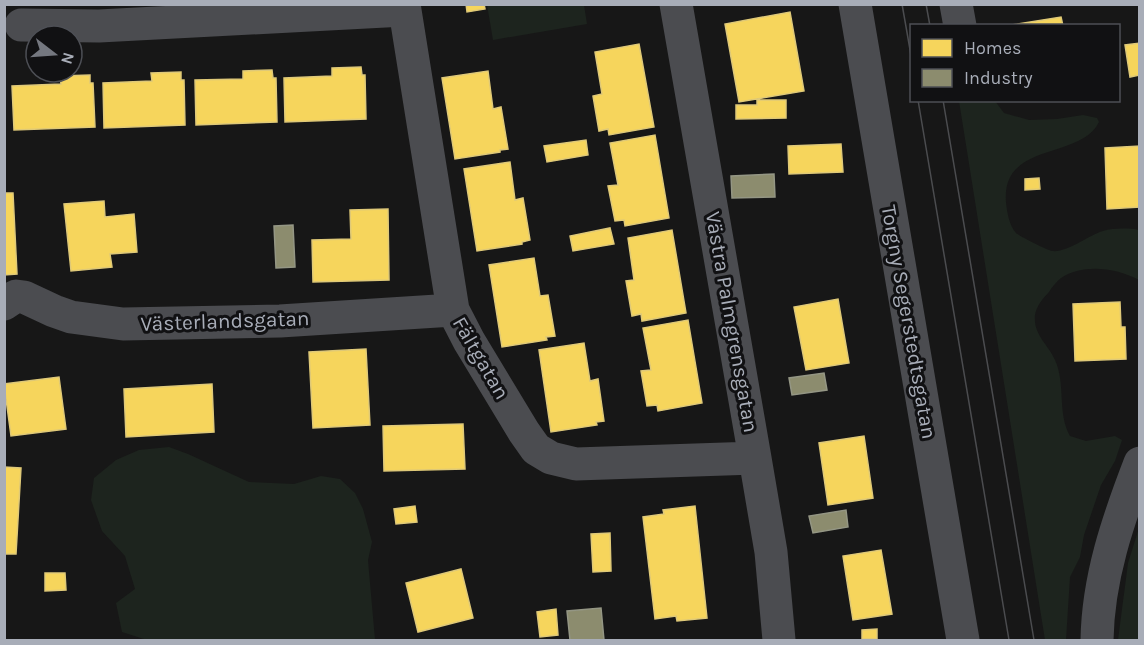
<svg xmlns="http://www.w3.org/2000/svg" width="1144" height="645" viewBox="0 0 1144 645" font-family="Karla,sans-serif">
<style>
.green{fill:#1d241e}
.homes{fill:#f6d55c;stroke:#dfc978;stroke-width:1.5}
.industry{fill:#8c8c6e;stroke:#949684;stroke-width:1.5}
.lines{fill:none;stroke-linecap:round;stroke-linejoin:round}
.minor{stroke:#4b4c50;stroke-width:33}
.tertiary{stroke:#4b4c50;stroke-width:33}
.tram{stroke:#4b4c4f;stroke-width:1.5}
.labels{text-anchor:middle;stroke-width:6;stroke-linejoin:round;paint-order:stroke}
.street-label{font-size:21px;fill:#a8adb8;stroke:#111113}
</style>
<rect width="100%" height="100%" fill="#171717"/>
<path class="green" d="M487 5H584L587 24 493 40Z
M959 101H995L1004 113 1029 120 1057 119 1083 115 1097 118 1099 122C1081 160 1001 141 1006 202 1007 212 1009 225 1016 233 1019 236 1047 250 1052 251 1067 253 1089 235 1103 231 1113 228 1129 228 1139 230V280C1117 268 1083 263 1061 278 1056 282 1052 287 1049 292 1043 298 1036 307 1035 315 1033 335 1048 344 1055 360 1066 384 1057 413 1070 436L1086 441 1115 436 1122 440 1115 461 1101 485 1084 535 1080 557 1070 577 1066 640H1045Z
M169 447 188 454 249 482 294 484 321 476 340 479 355 493 363 509 372 542 368 560 375 640H147L122 632 116 603 135 589 125 556 102 531 91 500 94 478 116 460 139 450Z
M1139 528V640H1118L1128 563Z"/>
<path class="homes" d="M466 4H484L485 9 467 12Z
M790 12 804 91 739 102 725 24Z
M1061 17 1063 26H1012V25Z
M1140 43V75L1130 77 1125 45Z
M639 44 654 127 609 135 608 129 599 131 593 96 602 94 595 52Z
M361 67 362 75H365L366 119 285 122 284 78 332 76V68Z
M272 70 273 78H276L277 122 196 125 195 80 243 79V71Z
M488 71 493 109 501 107 508 149 500 150V152L455 159 442 78Z
M181 72V80H184L185 125 104 128 103 83 152 81 151 73Z
M90 75V83H93L95 127 14 130 12 86 61 84 60 76Z
M757 100H786V118L736 119V105H757Z
M655 135 669 218 625 226 624 220 615 221 608 186 618 185 610 143Z
M586 140 588 155 547 162 544 146Z
M841 144 843 172 789 174 788 146Z
M1140 146V207L1107 209 1105 148Z
M510 162 515 200 523 198 530 240 522 242V244L477 251 464 169Z
M1039 178 1040 189 1025 190V179Z
M4 193H13L17 274 4 275Z
M104 201 105 217 134 214 137 252 110 254 112 267 71 271 64 204Z
M388 209 389 280 313 282 312 240 351 239 350 210Z
M610 228 614 244 573 251 570 236Z
M672 230 686 313 642 321 641 314 632 316 626 281 634 280 628 238Z
M534 258 540 296 548 295 555 336 546 337 547 340 502 347 489 265Z
M838 299 849 363 806 370 794 307Z
M1120 302 1121 327H1125L1126 359 1075 361 1073 304Z
M688 320 702 403 658 411 657 405 647 406 641 371 651 370 643 328Z
M584 343 590 381 598 379 604 421 596 422 597 425 551 432 539 350Z
M366 349 370 425 313 428 309 352Z
M59 377 66 429 11 436 4 384Z
M212 384 214 432 126 437 124 389Z
M463 424 465 469 384 471 383 426Z
M864 436 873 498 828 505 819 443Z
M4 467 21 468 16 554H4Z
M415 506 417 522 396 524 394 509Z
M695 506 707 618 677 621 676 616 655 619 643 517 664 514 663 510Z
M610 533 611 571 593 572 591 534Z
M881 550 892 614 853 620 843 556Z
M461 569 473 618 418 632 406 583Z
M45 573H65L66 590 45 591Z
M556 609 558 635 540 637 537 612Z
M877 629V639H862V630Z"/>
<path class="industry" d="M774 174 775 197 732 198 731 176Z
M293 225 295 267 276 268 274 226Z
M824 373 827 390 792 395 789 378Z
M846 510 848 527 813 533 809 516Z
M601 608 604 640H570L567 611Z"/>
<g class="lines">
<path class="minor" d="M404 4 453 310 469 341 524 432 536 449 551 458 576 464 755 458
M676 4 755 458 771 552 779 640
M956 4 960 26
M21 25 99 26 404 10
M4 304 16 296 24 297 54 311 71 317 123 324 280 321 453 310
M1097 640C1098 578 1118 520 1140 463"/>
<path class="tertiary" d="M855 4 963 640"/>
<path class="tram" d="M902 4 912 61
M926 4 930 26
M918 100 1009 640
M943 100 1034 640"/>
</g>
<g class="labels">
<g class="street-label">
<text transform="translate(225 321) rotate(-2)" y="7">Västerlandsgatan</text>
<text transform="translate(732 322) rotate(80)" y="7">Västra Palmgrensgatan</text>
<text transform="translate(909 322) rotate(80)" y="7">Torgny Segerstedtsgatan</text>
<text transform="translate(481 358) rotate(60)" y="7">Fältgatan</text>
</g>
</g>
<rect width="1144" height="645" fill="none" stroke="#a8adb8" stroke-width="12"/>
<rect x="910" y="24" width="210" height="78" fill="#111113" stroke="#4d4f55" stroke-width="1.5"/>
<rect x="922" y="39" width="30" height="18" fill="#f6d55c" stroke="#4d4f55" stroke-width="1.5"/>
<text x="964" y="54" font-size="18" fill="#a8adb8">Homes</text>
<rect x="922" y="69" width="30" height="18" fill="#8c8c6e" stroke="#4d4f55" stroke-width="1.5"/>
<text x="964" y="84" font-size="18" fill="#a8adb8">Industry</text>
<g transform="translate(54 54) rotate(107)"><circle r="28" fill="#111113" stroke="#4d4f55" stroke-width="1.5"/>
<path d="M0-4.5L10 22L0 15L-10 22Z" fill="#757880"/>
<text y="-9" font-size="16" font-weight="bold" text-anchor="middle" fill="#a8adb8">N</text>
</g>
</svg>
